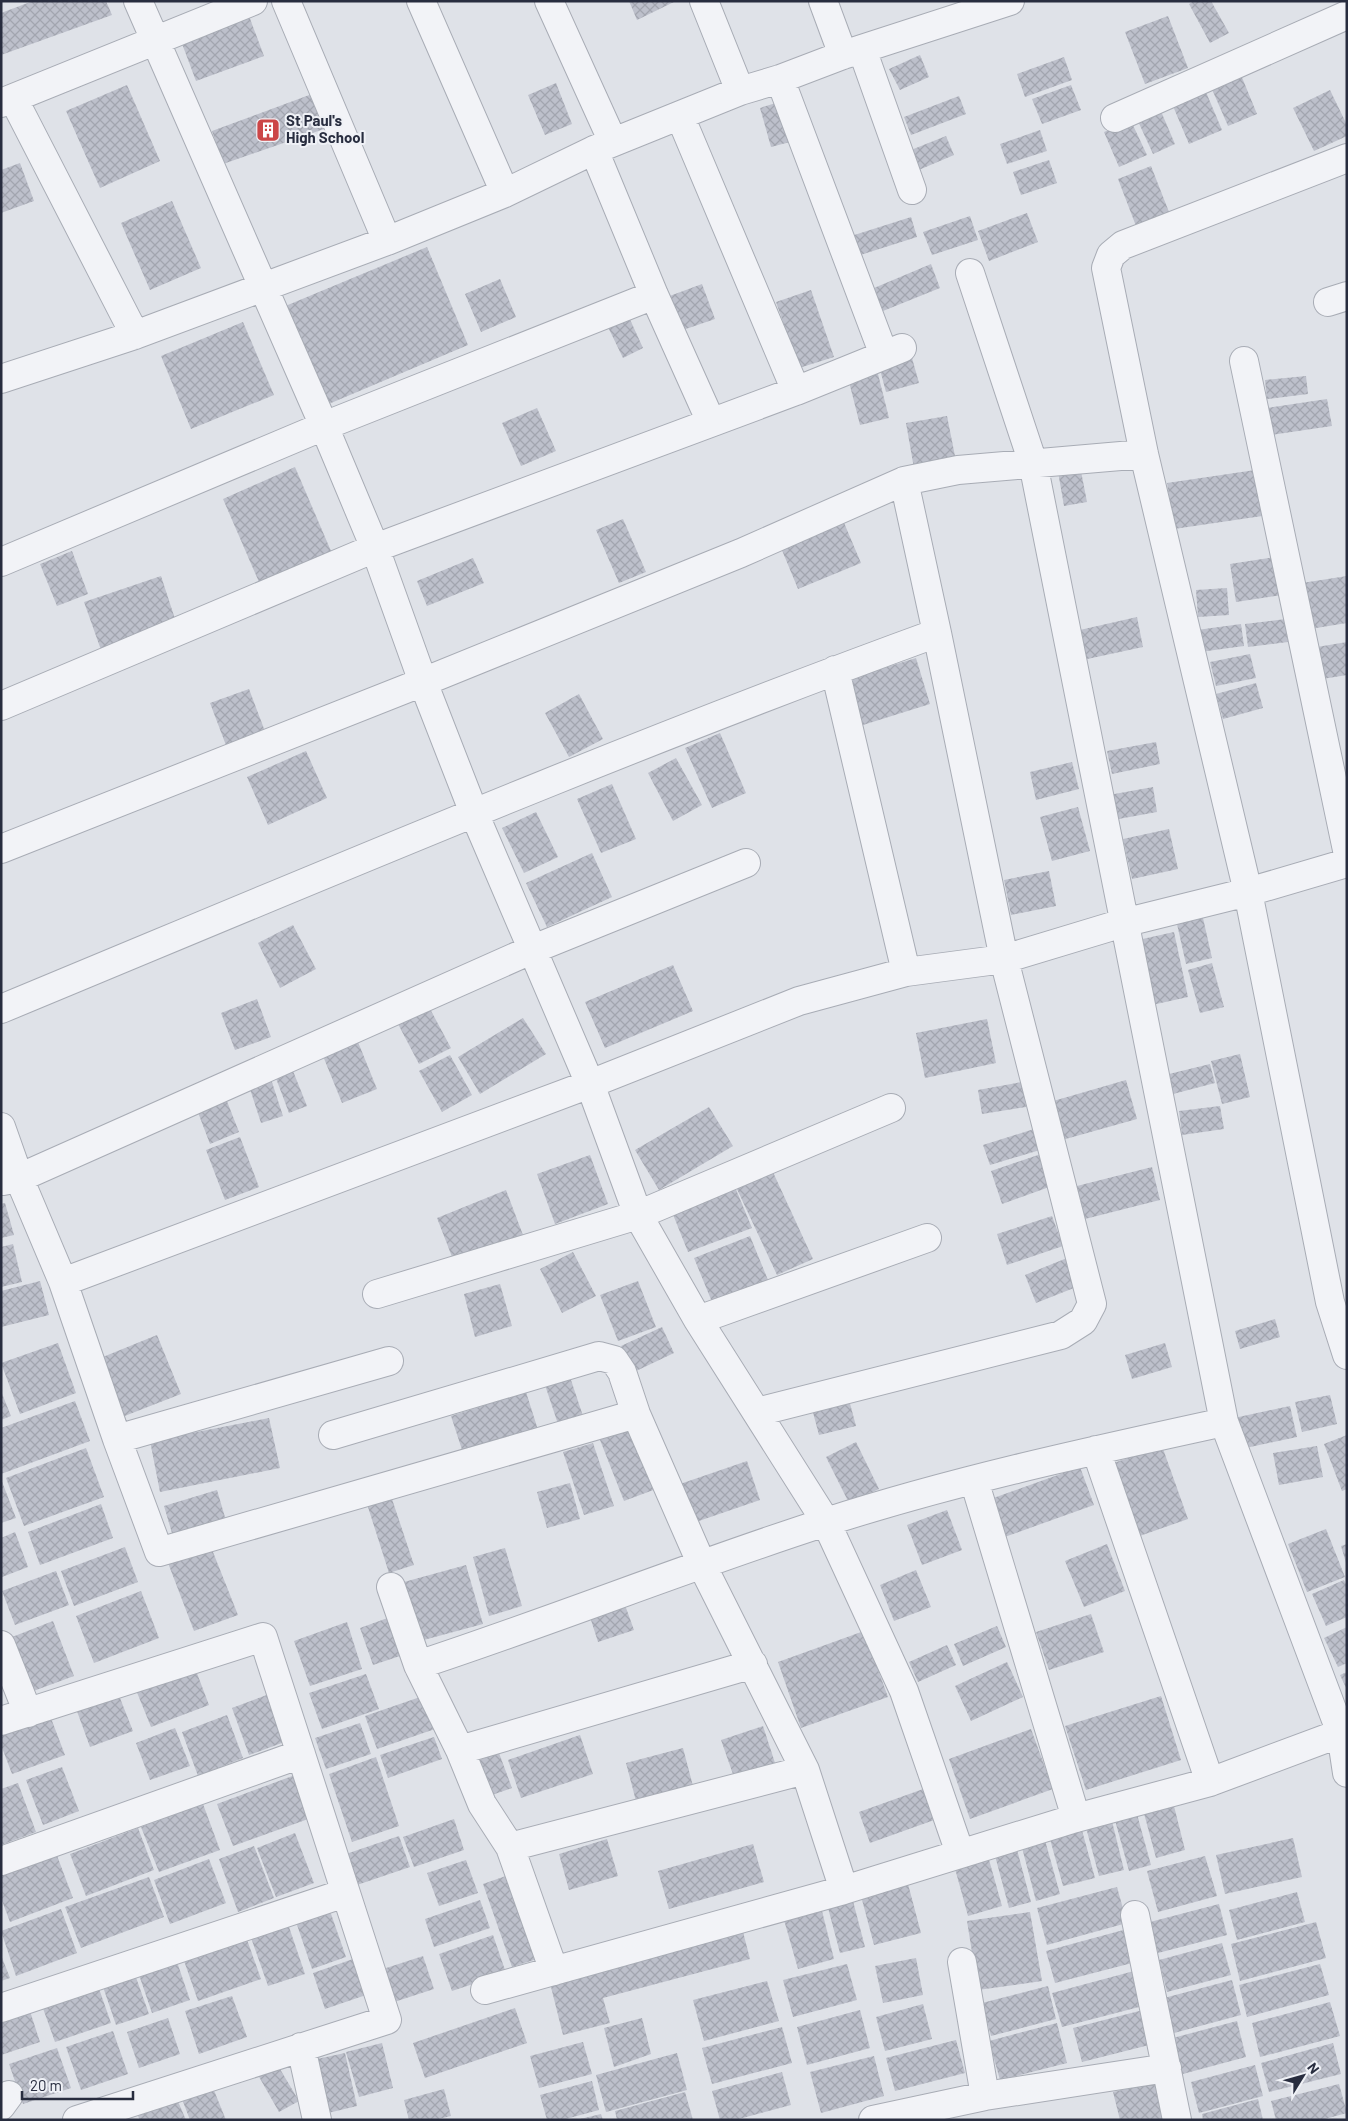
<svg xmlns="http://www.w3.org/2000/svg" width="1348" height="2121" viewBox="0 0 1348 2121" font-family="Barlow,sans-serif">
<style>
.building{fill:url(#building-cross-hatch)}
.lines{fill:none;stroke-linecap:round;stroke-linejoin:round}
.street-casing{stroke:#a8acb5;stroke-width:30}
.street{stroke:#f2f3f7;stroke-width:28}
.labels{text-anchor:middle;stroke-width:4;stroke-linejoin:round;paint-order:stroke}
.poi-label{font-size:15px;font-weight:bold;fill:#282d3f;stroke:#eff1f6;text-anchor:start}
</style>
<defs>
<pattern id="building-cross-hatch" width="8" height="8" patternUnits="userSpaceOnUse" patternTransform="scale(1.25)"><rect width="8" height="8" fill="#bdc0cb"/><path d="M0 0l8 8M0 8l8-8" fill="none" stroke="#a2a5af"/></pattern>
</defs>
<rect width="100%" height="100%" fill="#dfe2e8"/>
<path class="building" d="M33 1H106L112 15 1 55V13Z
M629 1H676L637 20Z
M1194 1H1211L1229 33 1210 43 1189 4Z
M249 16 264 56 196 81 181 41Z
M1168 16 1188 68 1145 84 1125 32Z
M920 55 929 77 900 90 889 69Z
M1064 57 1072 80 1025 97 1017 74Z
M1241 75 1257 114 1228 126 1211 87Z
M556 83 572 124 545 135 528 95Z
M127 85 160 161 100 188 66 111Z
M1071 85 1081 110 1042 124 1032 99Z
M1203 85 1222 130 1189 144 1170 99Z
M1330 90 1347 125V136L1314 151 1293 108Z
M312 94 324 129 223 164 212 131Z
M959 96 966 114 911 135 904 117Z
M779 102 790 142 771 147 760 108Z
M1160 109 1175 144 1153 154 1137 119Z
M1131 121 1147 155 1119 167 1104 132Z
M1040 130 1047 151 1007 164 1000 144Z
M946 136 954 155 914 172 906 152Z
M1049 160 1057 183 1021 195 1013 172Z
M20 163 34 201 1 213V170Z
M1151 166 1169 212 1136 226 1118 179Z
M172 201 201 268 150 290 121 223Z
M1027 213 1038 242 989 261 978 231Z
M970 216 978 240 932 255 923 232Z
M911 217 917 237 854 257 848 237Z
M427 247 468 345 324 406 283 307Z
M931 264 940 288 883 311 874 288Z
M500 279 516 317 481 332 465 294Z
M702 284 715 319 680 331 667 297Z
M811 290 834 357 799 368 776 302Z
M628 315 643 348 623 358 607 325Z
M243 322 274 395 191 429 161 356Z
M912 358 919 383 886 392 879 366Z
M876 366 889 418 860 425 847 374Z
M1306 376 1308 394 1267 399 1265 380Z
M1327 399 1332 426 1271 435 1267 408Z
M537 408 556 451 521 466 502 423Z
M947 416 957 466 915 474 906 423Z
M1079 461 1087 502 1064 506 1057 466Z
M295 467 334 558 262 589 223 499Z
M1262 469 1269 515 1174 529 1167 483Z
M842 518 861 563 798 589 779 543Z
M623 519 646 572 619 583 596 530Z
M72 551 88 594 57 606 40 564Z
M1275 557 1282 595 1236 602 1230 564Z
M473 558 484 583 427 606 417 581Z
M161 576 177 625 101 650 84 602Z
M1347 576V623L1310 629 1302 583Z
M1227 588 1229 615 1198 617 1196 590Z
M1137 617 1143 647 1078 661 1071 632Z
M1286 619 1288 642 1248 647 1245 624Z
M1241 624 1244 646 1200 652 1197 630Z
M1347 642V675L1316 680 1311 648Z
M1250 654 1256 678 1216 686 1210 662Z
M916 658 930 704 863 725 848 679Z
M1256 683 1263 708 1223 719 1216 694Z
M249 689 266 734 227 748 210 703Z
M579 694 603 739 569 757 545 713Z
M720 733 746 793 712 808 685 748Z
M1156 742 1160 764 1112 774 1107 751Z
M306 751 327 798 268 825 247 777Z
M676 758 702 805 673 821 648 773Z
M1072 762 1079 789 1036 800 1030 772Z
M612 784 636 839 601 853 577 799Z
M1153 787 1157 812 1113 820 1109 795Z
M1078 807 1090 851 1052 861 1040 817Z
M536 812 558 857 524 873 502 828Z
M1169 829 1178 869 1132 879 1123 839Z
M592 853 612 897 547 927 526 883Z
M1049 871 1056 906 1011 915 1004 880Z
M1203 918 1212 958 1186 964 1177 924Z
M293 925 316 969 280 988 258 943Z
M1174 932 1188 997 1152 1005 1138 940Z
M1212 963 1224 1007 1200 1013 1188 970Z
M673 965 693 1011 605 1048 585 1002Z
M257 999 271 1037 235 1050 221 1013Z
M429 1007 451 1048 419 1064 398 1024Z
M523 1018 546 1054 480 1094 458 1057Z
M987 1019 996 1063 925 1078 916 1033Z
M358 1042 377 1089 342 1103 323 1056Z
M1240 1054 1250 1097 1222 1104 1211 1061Z
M450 1055 472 1095 442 1112 419 1071Z
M1210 1064 1215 1083 1173 1094 1169 1074Z
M291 1066 307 1106 289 1113 274 1073Z
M270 1076 283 1116 261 1123 248 1083Z
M1126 1080 1137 1119 1055 1142 1043 1104Z
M1022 1082 1026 1107 982 1114 978 1090Z
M223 1091 239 1132 210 1144 194 1102Z
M1220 1106 1224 1129 1182 1135 1179 1111Z
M709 1107 733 1146 659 1190 635 1150Z
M1034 1129 1040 1150 990 1165 983 1145Z
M240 1137 259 1187 225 1200 206 1150Z
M1041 1154 1052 1186 1002 1204 991 1171Z
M590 1155 608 1204 555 1224 537 1174Z
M1152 1167 1160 1200 1081 1220 1073 1187Z
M772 1170 813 1259 777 1275 736 1187Z
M735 1187 752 1228 688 1252 672 1212Z
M506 1190 523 1235 454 1262 437 1218Z
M5 1203 14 1235 1 1238V1204Z
M1052 1216 1063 1246 1007 1265 997 1234Z
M750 1236 768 1280 712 1302 694 1258Z
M13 1244 22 1282 1 1287V1247Z
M573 1252 596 1296 562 1313 540 1269Z
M1067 1258 1079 1286 1036 1303 1025 1275Z
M40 1281 49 1315 1 1327V1291Z
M638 1281 656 1327 618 1341 600 1295Z
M500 1284 512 1326 475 1337 464 1294Z
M1275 1319 1280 1337 1240 1349 1235 1331Z
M662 1327 674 1353 634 1372 621 1346Z
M157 1335 181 1394 117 1419 93 1361Z
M58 1343 76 1393 20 1414 1 1363Z
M1165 1343 1172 1367 1132 1379 1125 1355Z
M570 1377 583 1416 558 1424 545 1385Z
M1 1391 11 1416 1 1420Z
M526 1392 539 1433 464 1456 451 1416Z
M1330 1395 1337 1424 1302 1432 1295 1402Z
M848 1396 856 1426 819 1435 811 1405Z
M75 1401 90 1441 1 1474V1428Z
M1290 1406 1297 1437 1241 1449 1234 1418Z
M269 1418 280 1468 160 1492 150 1441Z
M632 1428 656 1489 624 1501 600 1440Z
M1347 1435V1489L1342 1491 1324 1444Z
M856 1442 879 1489 849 1503 826 1457Z
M593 1443 614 1506 584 1515 563 1452Z
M1162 1446 1188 1519 1134 1538 1108 1465Z
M1317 1446 1323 1477 1279 1485 1273 1453Z
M86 1448 104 1497 24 1526 6 1478Z
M747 1461 760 1500 693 1523 680 1484Z
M1080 1467 1094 1505 999 1539 985 1501Z
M1 1479 16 1518 1 1523Z
M570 1483 580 1519 547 1528 537 1492Z
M217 1490 227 1524 174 1540 164 1506Z
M391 1496 414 1565 389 1573 367 1504Z
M101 1504 113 1538 40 1565 28 1532Z
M947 1510 962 1550 922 1565 907 1525Z
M1326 1529 1345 1577 1307 1592 1288 1544Z
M15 1532 28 1567 2 1577 1 1538Z
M1107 1544 1125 1591 1084 1607 1065 1561Z
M1347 1544V1563H1346L1341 1546Z
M125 1547 138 1582 74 1606 61 1571Z
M211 1547 238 1615 194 1631 168 1563Z
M505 1548 522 1606 489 1616 473 1557Z
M466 1565 483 1624 420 1641 404 1582Z
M916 1570 931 1607 894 1621 880 1585Z
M56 1571 69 1605 15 1625 2 1591Z
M1344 1580 1347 1586V1617L1326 1626 1312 1594Z
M141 1591 159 1638 94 1663 76 1616Z
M625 1605 634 1630 598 1642 590 1617Z
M1091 1614 1104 1652 1049 1670 1036 1632Z
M393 1616 406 1654 373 1665 360 1628Z
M53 1621 74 1676 28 1693 7 1639Z
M347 1622 362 1669 310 1686 294 1641Z
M997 1626 1006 1647 963 1666 954 1644Z
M1347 1627V1663L1338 1667 1324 1638Z
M864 1631 888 1697 801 1728 778 1662Z
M947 1645 956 1665 918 1682 909 1662Z
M1007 1662 1023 1697 971 1721 955 1686Z
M195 1668 209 1705 151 1727 136 1690Z
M1347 1672V1690L1340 1675Z
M366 1674 379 1709 322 1729 309 1693Z
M116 1688 133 1731 90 1747 74 1703Z
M272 1693 290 1740 249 1755 232 1708Z
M423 1696 435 1729 377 1749 365 1716Z
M1161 1696 1181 1760 1086 1790 1065 1726Z
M49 1713 65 1755 12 1774 1 1745V1731Z
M227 1715 243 1758 198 1776 182 1732Z
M360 1723 371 1754 326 1769 315 1738Z
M763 1726 776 1766 735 1780 721 1740Z
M175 1728 190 1766 150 1780 136 1743Z
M1031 1729 1053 1789 970 1819 949 1759Z
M580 1735 593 1774 521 1798 508 1760Z
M434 1737 442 1759 388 1778 380 1755Z
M683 1748 693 1786 636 1801 626 1763Z
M499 1753 512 1788 486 1797 474 1762Z
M376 1757 399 1826 352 1842 329 1774Z
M62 1767 79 1811 43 1825 26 1780Z
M295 1775 311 1818 233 1846 217 1804Z
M18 1783 36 1832 1 1845V1789Z
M926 1788 937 1819 870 1843 859 1812Z
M1172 1798 1185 1850 1156 1858 1142 1806Z
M203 1804 220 1850 159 1872 141 1827Z
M1135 1807 1151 1865 1129 1871 1113 1813Z
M1110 1813 1124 1870 1099 1876 1084 1820Z
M454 1819 464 1850 414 1867 403 1837Z
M1080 1823 1095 1878 1063 1886 1048 1832Z
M138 1828 154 1870 86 1896 70 1854Z
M295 1833 314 1883 276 1897 257 1848Z
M1043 1833 1060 1894 1036 1901 1020 1840Z
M399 1836 410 1867 357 1885 346 1854Z
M1293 1838 1302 1877 1225 1894 1216 1855Z
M607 1839 618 1876 569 1890 559 1854Z
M753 1844 764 1882 669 1909 658 1871Z
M254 1846 274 1898 238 1912 219 1859Z
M1016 1846 1031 1902 1009 1908 994 1852Z
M56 1853 73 1898 10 1922 1 1898V1874Z
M988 1856 1002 1906 968 1916 954 1865Z
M1205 1856 1217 1896 1158 1912 1147 1871Z
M209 1859 226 1903 170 1924 154 1880Z
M466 1860 478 1893 439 1906 427 1873Z
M514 1873 543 1957 512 1967 483 1884Z
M149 1877 164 1917 81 1948 65 1907Z
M908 1884 921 1933 874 1945 861 1896Z
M1117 1887 1127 1923 1047 1945 1037 1908Z
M1297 1892 1305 1922 1237 1940 1229 1910Z
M480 1900 490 1928 434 1947 425 1919Z
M853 1901 865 1947 840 1953 828 1908Z
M820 1903 834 1959 798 1969 782 1913Z
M1219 1904 1227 1935 1158 1953 1150 1922Z
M329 1908 346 1957 312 1969 295 1919Z
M61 1909 77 1953 16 1976 1 1931Z
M1030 1912 1042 1981 978 1990 967 1921Z
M287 1921 305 1974 268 1986 250 1935Z
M1316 1922 1326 1958 1240 1981 1231 1944Z
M742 1928 750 1959 603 1998 610 2023 563 2035 549 1979Z
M1127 1929 1136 1962 1055 1983 1046 1951Z
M245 1934 261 1979 198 2001 182 1955Z
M493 1935 506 1973 452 1991 439 1954Z
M1222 1943 1231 1975 1167 1992 1159 1960Z
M1 1955 10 1978 1 1981Z
M423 1956 434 1989 388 2004 377 1971Z
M916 1958 923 1995 883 2003 875 1966Z
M176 1959 190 2000 152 2013 138 1972Z
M353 1959 366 1995 325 2009 313 1973Z
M847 1964 857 2000 793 2017 783 1980Z
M1320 1964 1329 1995 1247 2017 1239 1985Z
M133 1969 149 2014 116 2025 101 1981Z
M1134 1971 1143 2006 1062 2027 1052 1993Z
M96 1980 111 2023 55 2042 40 2000Z
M1232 1980 1241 2015 1174 2033 1164 1998Z
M767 1981 779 2021 704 2041 693 2000Z
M1048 1986 1056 2019 991 2036 982 2003Z
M232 1996 247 2037 199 2054 185 2011Z
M1330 2002 1340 2036 1260 2057 1252 2023Z
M923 2004 932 2039 885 2051 876 2017Z
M28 2005 40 2042 1 2055V2015Z
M515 2008 527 2043 425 2078 413 2043Z
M860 2010 870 2048 807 2065 797 2027Z
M1143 2010 1153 2044 1082 2062 1073 2028Z
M168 2018 180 2054 139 2068 127 2032Z
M642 2018 651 2054 614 2067 604 2028Z
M1237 2021 1246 2057 1179 2075 1169 2039Z
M1057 2023 1067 2063 1000 2080 989 2041Z
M782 2027 792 2063 712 2084 702 2048Z
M113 2031 128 2074 81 2090 66 2047Z
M956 2040 965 2073 895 2091 886 2058Z
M583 2042 592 2074 539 2088 530 2056Z
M382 2043 393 2088 359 2097 346 2052Z
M1333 2043 1341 2074 1269 2092 1261 2063Z
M57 2048 71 2088 23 2104 9 2064Z
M345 2053 357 2106 324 2114 312 2060Z
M677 2053 687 2090 606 2112 596 2075Z
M874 2056 884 2096 821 2113 810 2072Z
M277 2064 299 2101 279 2112 258 2075Z
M1255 2065 1263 2096 1199 2113 1191 2082Z
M782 2072 791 2105 735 2120H720L712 2091Z
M592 2081 599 2110 562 2120H547L540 2095Z
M1156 2082 1166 2120H1120L1113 2092Z
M1339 2084 1347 2113 1321 2120H1276L1271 2101Z
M213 2088 226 2120H190L182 2099Z
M444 2089 451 2116 434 2120H409L404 2100Z
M685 2092 693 2120H617L615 2111Z
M177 2099 186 2120H140L138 2116Z
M1258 2099 1263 2120H1203L1202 2114Z
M601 2114 603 2120H580V2119Z"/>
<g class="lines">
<g class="street-casing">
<path id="street" d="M138 1 324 426 375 548 423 682 474 813 590 1084 638 1215 698 1320 826 1522 904 1691 960 1853
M286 1 387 241
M421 1 505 193
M549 1 613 142
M704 1 740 91
M823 1 843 55
M862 49 912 190
M780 79 884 355
M13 98 135 335
M1 103 253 1
M680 116 796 391
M1115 118 1347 15
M594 150 654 295 711 422
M1347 158 1123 245 1111 255 1106 268 1144 454 1248 892 1330 1302 1347 1355
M970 273 1033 463 1224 1422 1341 1733 1347 1773
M1328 302 1347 296
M1244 361 1347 850
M1 379 135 335 387 241 505 193 594 150 740 91 780 79 843 55 1010 1
M1 562 324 426 654 295
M835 670 906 972
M1 706 375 548 796 391 902 348
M1 849 423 682 741 553 904 481 958 470 1144 454
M1 1009C312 880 621 748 937 633
M1 1127 19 1178 63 1282 117 1439 159 1552 636 1414
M3 1181 19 1178 531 950 746 863
M63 1282 590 1084 799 1001 906 972 1004 959 1123 923 1248 892 1347 863
M377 1294 638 1215 891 1108
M698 1320 927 1238
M757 1412 1061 1335 1083 1321 1092 1304 1004 959 937 633 904 481
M333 1435 599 1356 614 1360 622 1372 636 1414 702 1565 805 1770 844 1890
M117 1439 389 1361
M1096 1450 1210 1782
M974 1480 1076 1818
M391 1587 418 1665 460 1750 482 1804 510 1847 554 1971
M1 1645 28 1713
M418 1665C555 1620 689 1566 826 1522 956 1480 1091 1451 1224 1422
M1 1721 263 1637 387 2020 77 2120
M460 1750 753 1664
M510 1847 805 1770
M1 1861 301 1754
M1135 1915 1177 2120
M962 1962 985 2096
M485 1990 844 1890 1076 1818 1210 1782 1341 1733
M1 2008 345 1893
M301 2047 317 2120
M1 2106 9 2095
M873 2120 985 2096 1167 2068"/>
</g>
<use href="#street" class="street"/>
</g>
<defs>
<g id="building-square" transform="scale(1.25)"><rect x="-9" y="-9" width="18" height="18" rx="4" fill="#cc4647" stroke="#eff1f6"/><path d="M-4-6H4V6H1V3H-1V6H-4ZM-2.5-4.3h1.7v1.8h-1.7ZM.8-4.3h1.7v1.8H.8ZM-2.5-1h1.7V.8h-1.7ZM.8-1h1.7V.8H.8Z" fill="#fff"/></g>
</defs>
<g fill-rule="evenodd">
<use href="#building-square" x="268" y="130"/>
</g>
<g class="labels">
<g class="poi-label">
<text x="286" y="126">St Paul's<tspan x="286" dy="17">High School</tspan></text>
</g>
</g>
<rect width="1348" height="2121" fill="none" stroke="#282d3f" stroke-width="5"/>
<g transform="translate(1303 2076) rotate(53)" stroke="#eff1f6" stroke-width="4" paint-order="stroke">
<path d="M0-4L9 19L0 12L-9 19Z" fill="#282d3f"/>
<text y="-8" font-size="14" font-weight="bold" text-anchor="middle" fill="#282d3f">N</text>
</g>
<path d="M22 2091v8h111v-8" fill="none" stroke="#282d3f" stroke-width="2.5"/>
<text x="30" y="2091" font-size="15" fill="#282d3f" stroke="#eff1f6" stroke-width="4" paint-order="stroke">20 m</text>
</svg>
